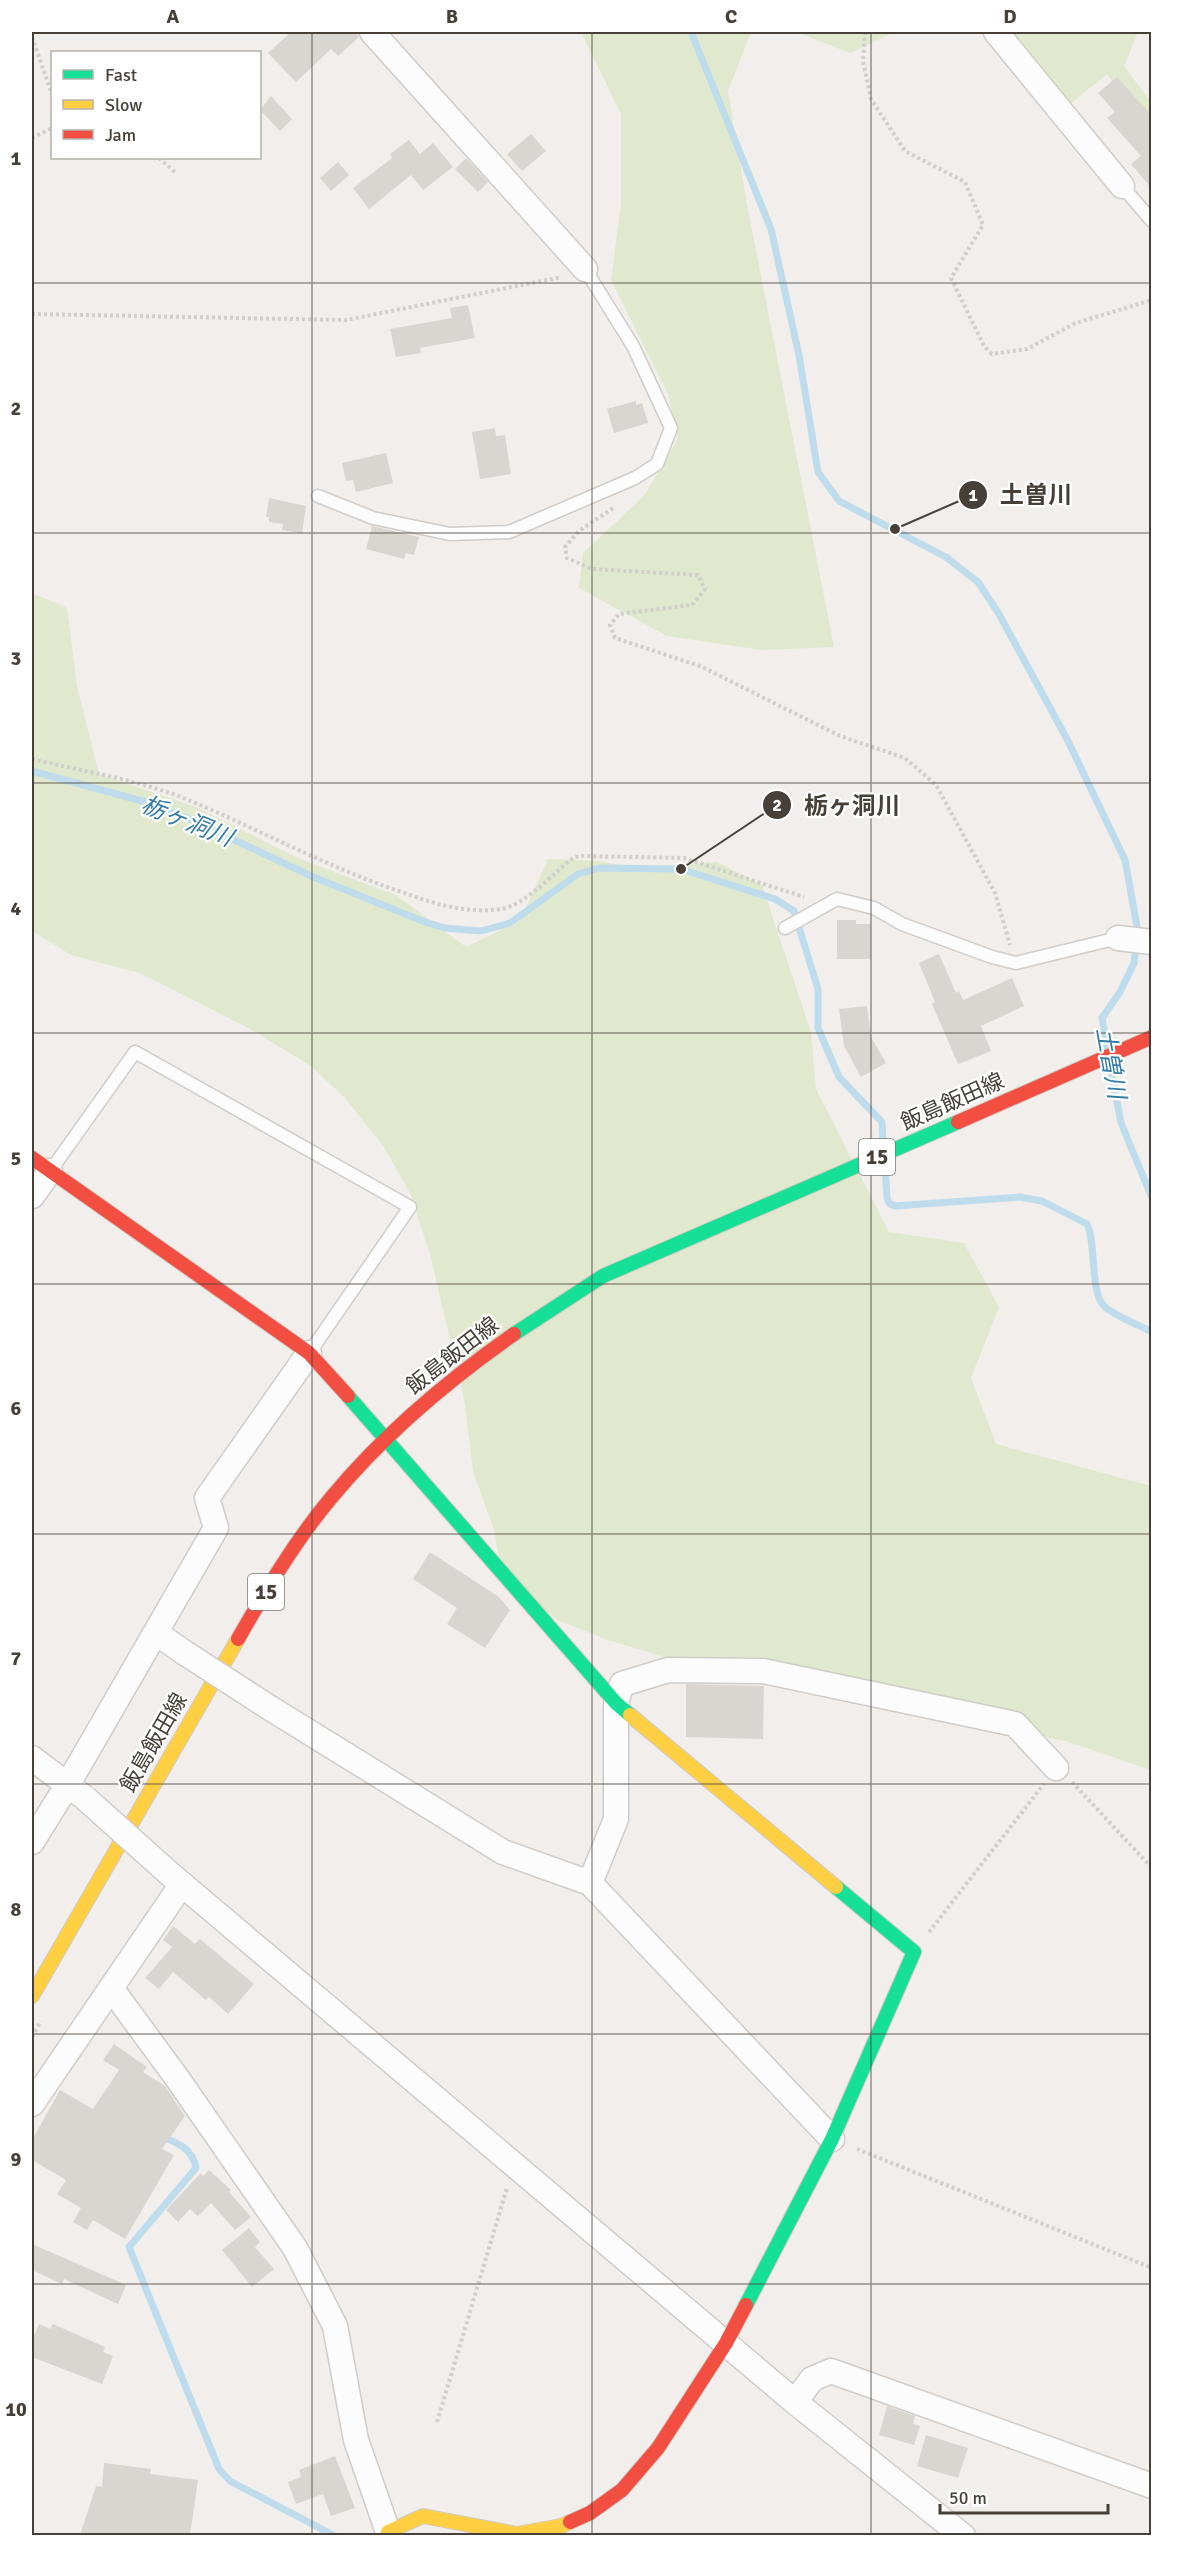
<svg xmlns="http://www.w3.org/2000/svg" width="1183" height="2567" viewBox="0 0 1183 2567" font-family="Signika,'Noto Sans JP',sans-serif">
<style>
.green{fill:#e0e9cd}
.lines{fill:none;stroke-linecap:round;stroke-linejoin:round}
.stream{stroke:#bfdcec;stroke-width:7}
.building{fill:#d9d6d2}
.lane-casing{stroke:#cfccc9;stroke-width:15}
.street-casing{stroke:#cfccc9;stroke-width:27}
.fast-casing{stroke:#d0cbc3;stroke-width:16}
.slow-casing{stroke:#d0cbc3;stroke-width:16}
.jam-casing{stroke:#d0cbc3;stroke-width:16}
.path{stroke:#d1cecb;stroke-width:4;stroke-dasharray:3 3;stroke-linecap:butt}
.lane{stroke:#fdfcfc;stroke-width:12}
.street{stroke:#fdfcfc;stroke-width:24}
.fast{stroke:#16e098;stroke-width:14}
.slow{stroke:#ffcf43;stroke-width:14}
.jam{stroke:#f24e42;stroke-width:14}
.street-bridge-casing{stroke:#cfccc9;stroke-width:27;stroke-linecap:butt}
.street-bridge{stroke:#fdfcfc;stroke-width:24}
.grid{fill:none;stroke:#474038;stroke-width:1.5;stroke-opacity:0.55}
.labels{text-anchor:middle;stroke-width:4.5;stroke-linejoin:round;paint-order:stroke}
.shield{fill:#fff;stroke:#7e7974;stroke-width:1.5}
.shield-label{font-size:21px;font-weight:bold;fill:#474038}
.street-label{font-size:22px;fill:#474038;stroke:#fff}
.water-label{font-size:24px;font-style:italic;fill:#347ca5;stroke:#fff}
.leader{fill:none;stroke:#474038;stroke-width:2}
.callout-dot{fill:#474038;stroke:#fff;stroke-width:2}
.mark-label{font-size:18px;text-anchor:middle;font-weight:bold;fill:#fff}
.callout-label{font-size:24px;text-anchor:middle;font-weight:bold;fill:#474038;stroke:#fff;stroke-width:4.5;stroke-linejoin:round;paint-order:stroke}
.neatline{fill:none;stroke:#474038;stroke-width:2}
.grid-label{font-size:20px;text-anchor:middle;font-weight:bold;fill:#474038}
</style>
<rect width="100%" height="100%" fill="#f1eeeb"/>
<path class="green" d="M581 32H751L728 91 747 205 834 647 762 650 667 636 579 588 583 553 644 496 678 439 668 394 611 280 621 204V114Z
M797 32H894L850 53Z
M987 32H1138L1124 66 1151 102V129L1107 74 1064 109Z
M32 593 67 608 77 686 99 774 196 807 300 859 396 895 466 947 520 921 548 859 598 861 637 868 717 862 762 885 811 1032 816 1089 889 1232 964 1243 999 1307 971 1378 996 1444 1151 1486V1770L1065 1741 933 1713 701 1668 608 1640 558 1620 502 1577 494 1530 473 1471 465 1404 431 1258 411 1195 384 1147 345 1098 311 1066 252 1030 140 973 71 955 32 931Z"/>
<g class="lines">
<path class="stream" d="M691 32 771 229 799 355 818 472 839 501 946 557 978 582 999 614 1068 741 1125 860 1138 932 1134 963 1120 992 1102 1018 1107 1047
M32 771 142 801 192 820 311 876 425 922 445 928 481 931 510 923 578 874 599 868 681 869 775 899 794 911 818 989V1028L839 1077 882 1122 883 1145
M1110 1064 1121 1123 1152 1198
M885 1165 887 1198 889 1203 895 1206 1020 1197 1042 1201 1087 1224C1097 1245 1089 1293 1105 1307 1117 1317 1137 1324 1152 1332
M161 2136C178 2143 193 2149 196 2168L129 2247 219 2469 230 2481 335 2536"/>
</g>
<path class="building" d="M291 32H358L359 37 338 56 331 49 296 82 268 53Z
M1117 77 1152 116V189L1131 164 1141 156 1107 118 1115 112 1098 93Z
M271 96 292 119 280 131 260 110Z
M531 134 546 151 522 171 507 154Z
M409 140 420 154 433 143 453 167 423 190 411 175 369 209 353 188 392 158 390 154Z
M466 158 488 182 478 192 455 169Z
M338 162 349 175 331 191 320 178Z
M468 305 475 338 420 348 421 353 396 357 390 329 452 318 450 308Z
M636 401V405L642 403 648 423 614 433 607 409Z
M495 428 496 436 505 435 511 474 480 479 472 432Z
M386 453 393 483 356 492 353 480 346 481 342 463Z
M269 498 306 506 302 533 282 530 283 524 269 522V517H266Z
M372 526 419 537 414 555 406 553 404 559 366 549Z
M837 920H856V924H871V959H837Z
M939 954 956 993 959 991 963 1000 1012 978 1024 1006 981 1026 991 1051 958 1064 932 1004 935 1002 919 963Z
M867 1006 871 1037 886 1063 861 1077 844 1046 839 1009Z
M430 1552 499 1597 510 1610 485 1648 447 1624 457 1608 413 1579Z
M686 1684 764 1686 763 1739 686 1737Z
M173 1926 195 1944 200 1939 254 1984 228 2014 209 1997 206 2000 173 1972 159 1989 145 1978 172 1947 163 1940Z
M114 2044 147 2067 143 2072 165 2086 185 2116 162 2149 174 2155 125 2239 93 2220 87 2230 73 2222 81 2208 57 2194 66 2180 32 2160V2140L60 2090 93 2109 119 2070 103 2060Z
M209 2170 231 2190 229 2192 251 2217 235 2230 211 2203 198 2216 190 2209 178 2222 166 2210 201 2173 203 2176Z
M249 2228 260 2242 255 2247 274 2269 252 2287 222 2250Z
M32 2244 126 2285 118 2304 64 2279 62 2284 32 2270Z
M39 2324 50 2329 53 2324 105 2347 103 2352 113 2356 102 2384 32 2357V2341Z
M887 2406 915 2416 913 2424 920 2426 914 2445 879 2435Z
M926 2435 968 2448 958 2478 917 2466Z
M335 2456 355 2508 331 2516 323 2494 296 2504 288 2482 301 2477 299 2470Z
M104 2463 151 2469 150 2474 198 2480 190 2535H80L96 2486 102 2487Z"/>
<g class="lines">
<g class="lane-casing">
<path id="lane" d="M1122 186 1152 221
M318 496 373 518 450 534 509 532 635 478 657 464 671 428 633 346 585 269
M785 928 837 899 874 908 902 924 992 957 1016 963 1118 938
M51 1170 135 1052 410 1207 310 1352"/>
</g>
<g class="street-casing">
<path id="street" d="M372 32 585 269
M996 32 1122 186
M1118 938 1152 942
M32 1196 50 1171
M156 1633 185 1653
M270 1708 503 1852 590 1883 832 2139
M32 1758 81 1795
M32 1842 68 1784 216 1528 207 1498 309 1353
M171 1875 795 2402 963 2536
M590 1883 616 1819V1703L622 1684 668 1670 763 1671 1015 1724 1056 1768
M111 1988 177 2078 295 2248 335 2326 356 2440 388 2532
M32 2104 182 1884
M795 2402 812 2379 831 2371 1152 2486"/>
</g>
<g class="fast-casing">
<path id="fast" d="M514 1334 603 1276 958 1122
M348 1396 616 1703 630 1715
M746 2305 832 2139 914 1952 836 1887"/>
</g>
<g class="slow-casing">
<path id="slow" d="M630 1715 836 1887
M32 1996 238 1639
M390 2536 388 2532 423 2516 517 2534 561 2526 570 2522"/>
</g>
<g class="jam-casing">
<path id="jam" d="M958 1122 1152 1037
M32 1158 309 1353 348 1396
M238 1639C266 1590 295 1541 331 1498 383 1435 447 1381 514 1334
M570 2522 590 2513 622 2490 658 2448 726 2343 746 2305"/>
</g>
<path class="path" d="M865 32 863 61 871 99 905 151 965 182 983 225 951 278 984 346 992 354 1027 349 1076 323 1152 300
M32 37 52 94
M32 138 52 128
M159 158 177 174
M32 314 346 320 562 277
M613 508 579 531 565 547 567 558 592 569 698 575 705 589 692 605 619 614 610 625 615 638 700 666 840 736 905 758 936 785 995 893 1010 945
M32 759C81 771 134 779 181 797 255 827 324 866 399 891 432 903 464 914 501 909 524 906 555 872 574 857L583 856 684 858 804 897
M1072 1782 1152 1868
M929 1932 1044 1784
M32 2037 41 2021
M857 2149 1152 2268
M437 2422 507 2188"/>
<use href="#lane" class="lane"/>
<use href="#street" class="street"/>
<use href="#fast" class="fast"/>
<use href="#slow" class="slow"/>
<use href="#jam" class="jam"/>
<g class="street-bridge-casing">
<path id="street-bridge" d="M185 1653 270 1708
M85 1798 171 1875"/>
</g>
<use href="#street-bridge" class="street-bridge"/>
</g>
<path class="grid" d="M312 32V2536M592 32V2536M871 32V2536M32 283H1152M32 533H1152M32 783H1152M32 1033H1152M32 1284H1152M32 1534H1152M32 1784H1152M32 2034H1152M32 2284H1152"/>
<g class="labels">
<g class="shield">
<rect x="859" y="1139" width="36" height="36" rx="4.5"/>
<rect x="248" y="1574" width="36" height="36" rx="4.5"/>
</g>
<g class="shield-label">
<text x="877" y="1164">15</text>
<text x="266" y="1599">15</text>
</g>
<g class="street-label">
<text transform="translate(952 1101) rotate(-24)" y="8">飯島飯田線</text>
<text transform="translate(452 1355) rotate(-38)" y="8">飯島飯田線</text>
<text transform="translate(153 1742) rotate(-60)" y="8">飯島飯田線</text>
</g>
<g class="water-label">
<text transform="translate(187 821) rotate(22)" y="8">栃ヶ洞川</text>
<text transform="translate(1111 1063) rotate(80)" y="8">土曽川</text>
</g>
</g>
<path class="leader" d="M895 529L973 495M681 869L777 805"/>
<g class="callout-dot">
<circle cx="895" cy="529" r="6"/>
<circle cx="681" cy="869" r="6"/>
<circle cx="973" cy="495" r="15"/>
<circle cx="777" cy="805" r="15"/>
</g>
<g class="mark-label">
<text x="973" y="501">1</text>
<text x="777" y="811">2</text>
</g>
<g class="callout-label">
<text x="1036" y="503">土曽川</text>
<text x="852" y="814">栃ヶ洞川</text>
</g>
<rect width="1183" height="2567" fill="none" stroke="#ffffff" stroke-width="66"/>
<rect x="51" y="51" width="210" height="108" fill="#ffffff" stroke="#b5b3af" stroke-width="1.5"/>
<rect x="63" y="70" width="30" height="9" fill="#16e098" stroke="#b5b3af" stroke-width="1.5"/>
<text x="105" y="81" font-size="18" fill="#474038">Fast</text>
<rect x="63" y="100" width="30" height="9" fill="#ffcf43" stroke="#b5b3af" stroke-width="1.5"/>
<text x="105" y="111" font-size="18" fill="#474038">Slow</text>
<rect x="63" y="130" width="30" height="9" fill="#f24e42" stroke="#b5b3af" stroke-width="1.5"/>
<text x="105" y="141" font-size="18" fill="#474038">Jam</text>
<path d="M940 2504v9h168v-9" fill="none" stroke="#474038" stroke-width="3"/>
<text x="949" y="2504" font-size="18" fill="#474038" stroke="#ffffff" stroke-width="4.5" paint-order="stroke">50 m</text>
<rect x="33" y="33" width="1117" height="2501" class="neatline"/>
<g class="grid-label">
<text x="173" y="23">A</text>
<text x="452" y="23">B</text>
<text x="731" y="23">C</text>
<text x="1010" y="23">D</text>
<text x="16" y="165">1</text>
<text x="16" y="415">2</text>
<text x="16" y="665">3</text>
<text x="16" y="915">4</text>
<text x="16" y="1165">5</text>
<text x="16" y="1415">6</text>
<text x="16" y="1665">7</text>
<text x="16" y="1916">8</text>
<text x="16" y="2166">9</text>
<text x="16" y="2416">10</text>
</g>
</svg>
